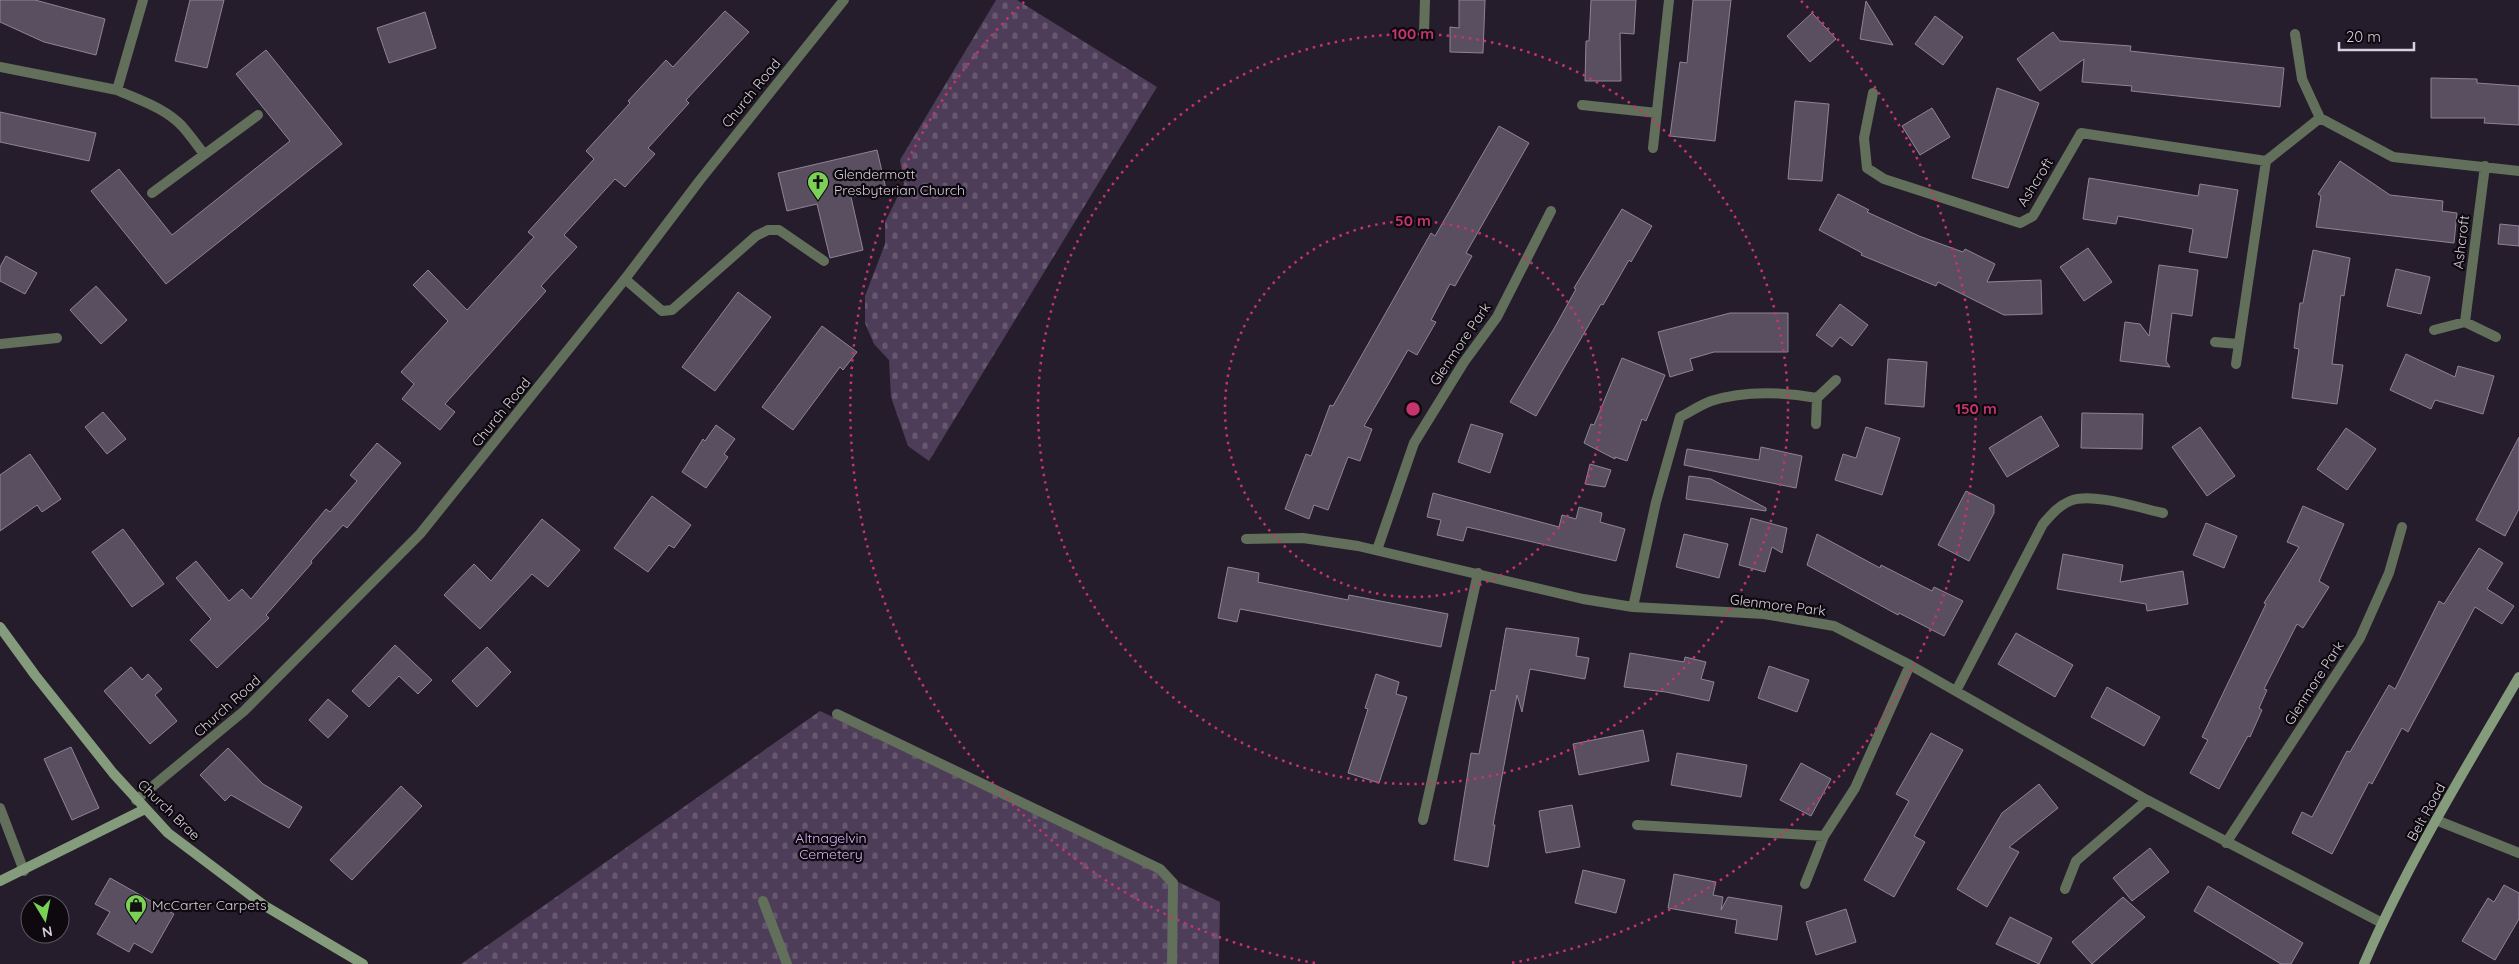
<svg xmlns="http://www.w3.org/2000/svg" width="2519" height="964" viewBox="0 0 2519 964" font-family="Quicksand,sans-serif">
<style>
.cemetery{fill:url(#cemetery-stones)}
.building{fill:#594f60;stroke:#8f8396}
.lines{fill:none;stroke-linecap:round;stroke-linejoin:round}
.lane{stroke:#616f5b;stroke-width:10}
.street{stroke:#616f5b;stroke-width:10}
.secondary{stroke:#859c7c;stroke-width:10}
.ring{fill:none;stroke:#c5346e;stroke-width:2.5;stroke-dasharray:2.5 5}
.labels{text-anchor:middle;stroke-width:4.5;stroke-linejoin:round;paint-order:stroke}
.street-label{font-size:14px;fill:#d7d1dc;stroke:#0d090f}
.poi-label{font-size:14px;fill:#d7d1dc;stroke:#0d090f;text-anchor:start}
.park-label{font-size:14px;fill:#dfb3fa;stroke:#0d090f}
.centre{fill:#c5346e;stroke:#0d090f;stroke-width:2.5}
.ring-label{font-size:15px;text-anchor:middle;font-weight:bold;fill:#c5346e;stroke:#0d090f;stroke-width:4.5;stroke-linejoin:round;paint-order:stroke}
</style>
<defs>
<pattern id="cemetery-stones" width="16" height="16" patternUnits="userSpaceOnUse" patternTransform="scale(1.25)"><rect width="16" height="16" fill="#4e3d58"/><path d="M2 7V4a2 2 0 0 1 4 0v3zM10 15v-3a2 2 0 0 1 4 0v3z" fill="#67586f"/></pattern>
</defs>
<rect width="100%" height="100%" fill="#261d2c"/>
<path class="cemetery" d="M996 0H1017L1157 87 929 461 908 446 891 397 889 360 874 344 865 323V296L885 244V222L904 184 900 160Z
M820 711 1220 902 1219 964H461Z"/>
<path class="building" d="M0 0H35L105 19 96 55 44 42 0 22Z
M190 0H224L207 68 175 61Z
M1459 0H1485L1483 53 1450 52V27L1459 28Z
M1591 0H1636L1634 34 1620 33 1621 81H1585L1586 41H1589Z
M1693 0H1731L1715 141 1670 136 1680 62 1687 63Z
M1866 1 1893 45 1860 39Z
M725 11 749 32 686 100 689 103 648 148 655 154 625 187 615 179 564 235 577 247 541 286 546 291 445 404 455 412 440 430 402 399 414 384 401 372 448 321 413 285 428 270 467 310 534 237 528 232 594 159 586 151 630 103 628 101 666 60 673 67Z
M425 12 436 48 389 63 377 28Z
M1812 13 1836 39 1810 62 1787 36Z
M1935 16 1963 37 1943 65 1915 44Z
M2053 32 2060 41 2131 46 2130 51 2284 68 2280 107 2131 91 2132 86 2082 82 2084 59 2040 91 2017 59Z
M266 50 342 144 166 284 91 191 119 169 172 235 290 141 236 74Z
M2431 78 2477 79V83L2519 86V125L2484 123 2485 118H2431Z
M1997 88 2039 103 2008 188 1972 178Z
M1795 101 1829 104 1822 181 1788 179Z
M1932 108 1950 137 1920 155 1902 126Z
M0 112 96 133 89 161 0 142Z
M1499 126 1529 143 1466 253 1472 256 1455 286 1450 284 1431 320 1436 322 1417 355 1408 350 1364 426 1372 429 1360 461 1348 457 1328 510 1314 505 1309 519 1285 509 1306 454 1311 456 1330 405 1333 406 1431 233 1435 236Z
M877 150 886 189 851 197 863 250 830 258 817 204 787 211 778 173Z
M2340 161 2390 195 2443 201 2442 211 2457 213 2454 243 2316 227 2321 196 2318 194Z
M2089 178 2198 196 2200 184 2238 190 2227 258 2189 252 2193 229 2118 216 2116 224 2083 219Z
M1838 194 1869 210 1867 212 1919 236 1963 252 1965 249 1995 264 1987 282 2041 280 2042 314 2004 315 1938 282 1936 286 1861 255 1862 253 1819 230Z
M1622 209 1652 226 1631 262 1629 260 1603 305 1601 304 1536 416 1510 402 1555 327 1576 289 1574 288Z
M2500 224 2519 226V246L2498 244Z
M2088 248 2112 282 2084 301 2060 267Z
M2313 250 2350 258 2344 296 2341 295 2332 364 2343 365 2337 404 2292 398 2299 349 2294 348 2300 303H2303Z
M6 256 37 273 25 294 0 281V267Z
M2159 265 2198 270 2192 316 2172 313 2166 361 2170 367 2120 361 2125 322 2140 324 2149 336Z
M2396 269 2430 277 2421 314 2387 306Z
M96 286 127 320 101 344 70 310Z
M738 292 771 317 715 391 682 367Z
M1840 304 1868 325 1852 346 1840 337 1832 347 1816 335Z
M1730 313H1788V352H1714L1690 359 1693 370 1670 377 1658 332Z
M822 326 857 352 843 370 840 367 793 430 762 407Z
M2406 354 2455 377 2458 366 2494 376 2483 414 2435 400 2431 409 2390 390Z
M1622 358 1665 375 1646 421 1642 419 1627 461 1615 457V459L1584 443 1591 424 1594 425Z
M1888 359 1927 362 1924 407 1885 404Z
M103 412 126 439 107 454 85 427Z
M2082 413 2143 414 2142 449 2081 448Z
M2041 416 2059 446 2007 477 1989 448Z
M1471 424 1503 434 1490 473 1458 462Z
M716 425 735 439 724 454 728 457 706 488 682 472 703 439 705 441Z
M1866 427 1900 438 1882 495 1835 480 1843 454 1856 458Z
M2200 427 2235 476 2207 496 2172 447Z
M2346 428 2376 449 2347 490 2317 469Z
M2519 437V509L2505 536 2476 520Z
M377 443 401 463 347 528 343 525 311 561 312 563 266 615 269 618 217 668 190 640 211 619 176 578 196 561 229 601 242 589 251 599 326 509 330 512 357 481 350 475Z
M1761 447 1802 456 1796 488 1684 465 1687 449 1759 460Z
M30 454 61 499 42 512 37 505 0 531V475Z
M1590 464 1611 470 1605 487 1585 484Z
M1689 476 1711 479 1766 508V511L1686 499Z
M1966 491 1994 505V513L1969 561 1938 545Z
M1433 493 1559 527 1562 515 1576 519 1579 507 1602 513 1600 522 1625 529 1616 561 1467 527 1463 541 1437 535 1441 520 1427 517Z
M652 496 691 525 674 548 669 545 648 572 614 548Z
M2303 506 2344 524 2319 581 2329 587 2303 628 2297 624 2264 689 2267 690 2259 708 2262 710 2250 737 2248 736 2219 789 2190 773 2208 740 2202 737 2266 604 2264 603 2299 547 2287 542Z
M1751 518 1787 528 1782 553 1772 547 1765 572 1739 565Z
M542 519 580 550 548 587 532 574 480 629 444 595 474 564 491 581Z
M2206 523 2237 536 2224 568 2193 555Z
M123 529 164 584 132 607 92 552Z
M1684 534 1728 544 1719 578 1676 567Z
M1817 534 1880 568 1881 565 1932 591 1934 587 1963 601 1944 636 1899 613 1898 615 1807 565Z
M2479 548 2503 563 2487 589 2514 606 2502 624 2475 607 2408 732 2402 728 2372 784 2369 782 2332 854 2292 833 2302 812 2312 817 2347 751 2350 752 2389 685 2395 689 2439 601 2444 604Z
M2063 554 2123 565 2120 582 2183 571 2188 604 2147 611 2146 604 2057 589Z
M1228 567 1259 573 1258 582 1348 600 1349 595 1448 614 1441 647 1240 609 1237 622 1218 618Z
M1506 628 1579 638 1576 656 1589 658 1585 679 1530 669 1522 712 1517 695 1493 825H1495L1488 867 1454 860 1471 753 1479 754 1491 690 1495 691Z
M2016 633 2073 665 2055 697 1998 664Z
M395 645 432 680 418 694 399 676 369 707 352 691Z
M487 647 511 672 477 707 452 681Z
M1630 653 1684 662 1685 657 1706 662 1701 679 1714 682 1709 701 1666 692 1624 687Z
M1769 666 1809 680 1797 712 1758 698Z
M131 667 142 680 148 674 162 689 155 695 177 721 150 744 104 691Z
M1376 674 1399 682 1396 694 1407 697 1379 783 1348 773 1368 709 1365 708Z
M2107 687 2160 717 2144 746 2091 717Z
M328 699 348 716 328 738 309 720Z
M1643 730 1649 761 1579 775 1573 744Z
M1931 733 1963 750 1914 836 1925 842 1894 897 1864 880 1909 801 1896 794Z
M71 747 99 808 72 820 44 759Z
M228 748 263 784 302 807 289 828 231 795 225 801 200 775Z
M1677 753 1747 765 1741 797 1671 785Z
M1801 763 1831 779 1811 816 1780 800Z
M2039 784 2058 808 2009 847 2019 852 1987 907 1957 889 2002 813Z
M401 786 422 806 352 880 330 860Z
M1572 805 1580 847 1546 853 1539 811Z
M2150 848 2169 872 2132 901 2113 878Z
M1583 870 1625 880 1616 913 1575 903Z
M1674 874 1716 882 1713 895 1723 897 1721 910 1728 897 1782 906 1777 940 1735 933 1737 920 1668 908Z
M110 878 174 914 152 953 134 943 129 952 97 934 110 912 95 904Z
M2504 885 2519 893V919L2495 960 2462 941 2488 898 2494 902Z
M2208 886 2303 943 2291 964H2281L2194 911Z
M2123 897 2145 917 2092 964 2072 942Z
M1846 909 1856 942 1816 955 1806 922Z
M2010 917 2052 938 2039 964 1996 944Z"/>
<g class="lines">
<path class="lane" d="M625 279 662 311 672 310 756 236 768 230H779L824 261
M0 344 57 338
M837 714 1160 869 1173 883 1172 964
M0 808 24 871
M763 901 787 964"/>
<path class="street" d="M1424 32 1425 0
M2295 34 2302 79 2320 118 2393 157 2519 171
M0 67 117 90 143 0
M117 90C139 100 165 108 182 126 190 135 197 145 204 154
M1873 93 1864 138 1867 168 1884 179 2020 223 2033 216 2081 133 2266 161
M1582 105 1657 113
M1653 148 1669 0
M152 193 258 115
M2465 322 2485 166
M2434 330 2465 322 2496 337
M2215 342 2238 344
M2236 364 2266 161 2320 118
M1816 424 1817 398 1836 380
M1246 539 1303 538 1358 546 1583 599 1633 607 1764 614 1834 626 1910 665 2147 800 2382 923
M1377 550 1414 443 1464 362 1497 317 1551 211
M1633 607 1656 502 1680 417C1690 412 1700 405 1711 401 1745 390 1783 392 1817 398
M1956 691 2043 524C2051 515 2058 506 2070 501 2092 492 2140 508 2163 513
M136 800 244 711 420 534 625 279 700 180 844 0
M1423 820 1478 573
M2436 820 2519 853
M1637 825 1824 836 1855 788 1910 665
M2226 843 2360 638 2389 573 2402 527
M1805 884 1824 836
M2065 889 2076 861 2147 800"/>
<path class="secondary" d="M0 627 35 675 113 773 168 833 265 906 363 964
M0 881 145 809
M2364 964C2407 864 2464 771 2519 677"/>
</g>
<g class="ring">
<circle cx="1413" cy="409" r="188"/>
<circle cx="1413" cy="409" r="375"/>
<path d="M1315 963A563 563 0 0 1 1025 1M1801 1A563 563 0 0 1 1511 963"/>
</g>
<defs>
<g id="church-pin" transform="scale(1.125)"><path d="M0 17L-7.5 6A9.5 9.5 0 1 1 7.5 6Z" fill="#7bd155" stroke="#0d090f"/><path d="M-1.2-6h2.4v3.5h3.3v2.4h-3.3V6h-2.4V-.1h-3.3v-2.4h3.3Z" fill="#111"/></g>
<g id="shop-pin" transform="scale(1.125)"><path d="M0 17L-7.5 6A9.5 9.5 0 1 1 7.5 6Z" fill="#7bd155" stroke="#0d090f"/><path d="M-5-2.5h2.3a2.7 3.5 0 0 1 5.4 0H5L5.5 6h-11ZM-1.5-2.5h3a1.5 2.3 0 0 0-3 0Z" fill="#111"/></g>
</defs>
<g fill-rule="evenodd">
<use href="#church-pin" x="818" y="182"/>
<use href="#shop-pin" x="136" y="905"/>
</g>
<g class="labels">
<g class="street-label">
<text transform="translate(751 93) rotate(-51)" y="5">Church Road</text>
<text transform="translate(2035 182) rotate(-58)" y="5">Ashcroft</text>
<text transform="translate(2461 242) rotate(-83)" y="5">Ashcroft</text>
<text transform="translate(1460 344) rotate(-56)" y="5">Glenmore Park</text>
<text transform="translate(501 412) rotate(-51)" y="5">Church Road</text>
<text transform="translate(1778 605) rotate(7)" y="5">Glenmore Park</text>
<text transform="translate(2314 683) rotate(-57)" y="5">Glenmore Park</text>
<text transform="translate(227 706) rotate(-42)" y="5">Church Road</text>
<text transform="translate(169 810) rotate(44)" y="5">Church Brae</text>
<text transform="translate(2426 812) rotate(-61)" y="5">Belt Road</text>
</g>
<g class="poi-label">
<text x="834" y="179">Glendermott<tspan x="834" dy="16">Presbyterian Church</tspan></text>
<text x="152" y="910">McCarter Carpets</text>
</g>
<g class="park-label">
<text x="831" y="843">Altnagelvin<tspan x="831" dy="16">Cemetery</tspan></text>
</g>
</g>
<circle cx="1413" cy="409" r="8" class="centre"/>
<g class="ring-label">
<text x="1413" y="39">100 m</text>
<text x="1413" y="226">50 m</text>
<text x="1976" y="414">150 m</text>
</g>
<g transform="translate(45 919) rotate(170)"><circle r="24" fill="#0d090f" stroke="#5e5961"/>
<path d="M0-4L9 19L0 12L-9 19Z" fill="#7bd155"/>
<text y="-8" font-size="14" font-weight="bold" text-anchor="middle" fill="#d7d1dc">N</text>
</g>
<path d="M2339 42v8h75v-8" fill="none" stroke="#d7d1dc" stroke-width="2.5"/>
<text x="2346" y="42" font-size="15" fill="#d7d1dc" stroke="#0d090f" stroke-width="4" paint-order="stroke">20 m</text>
</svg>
